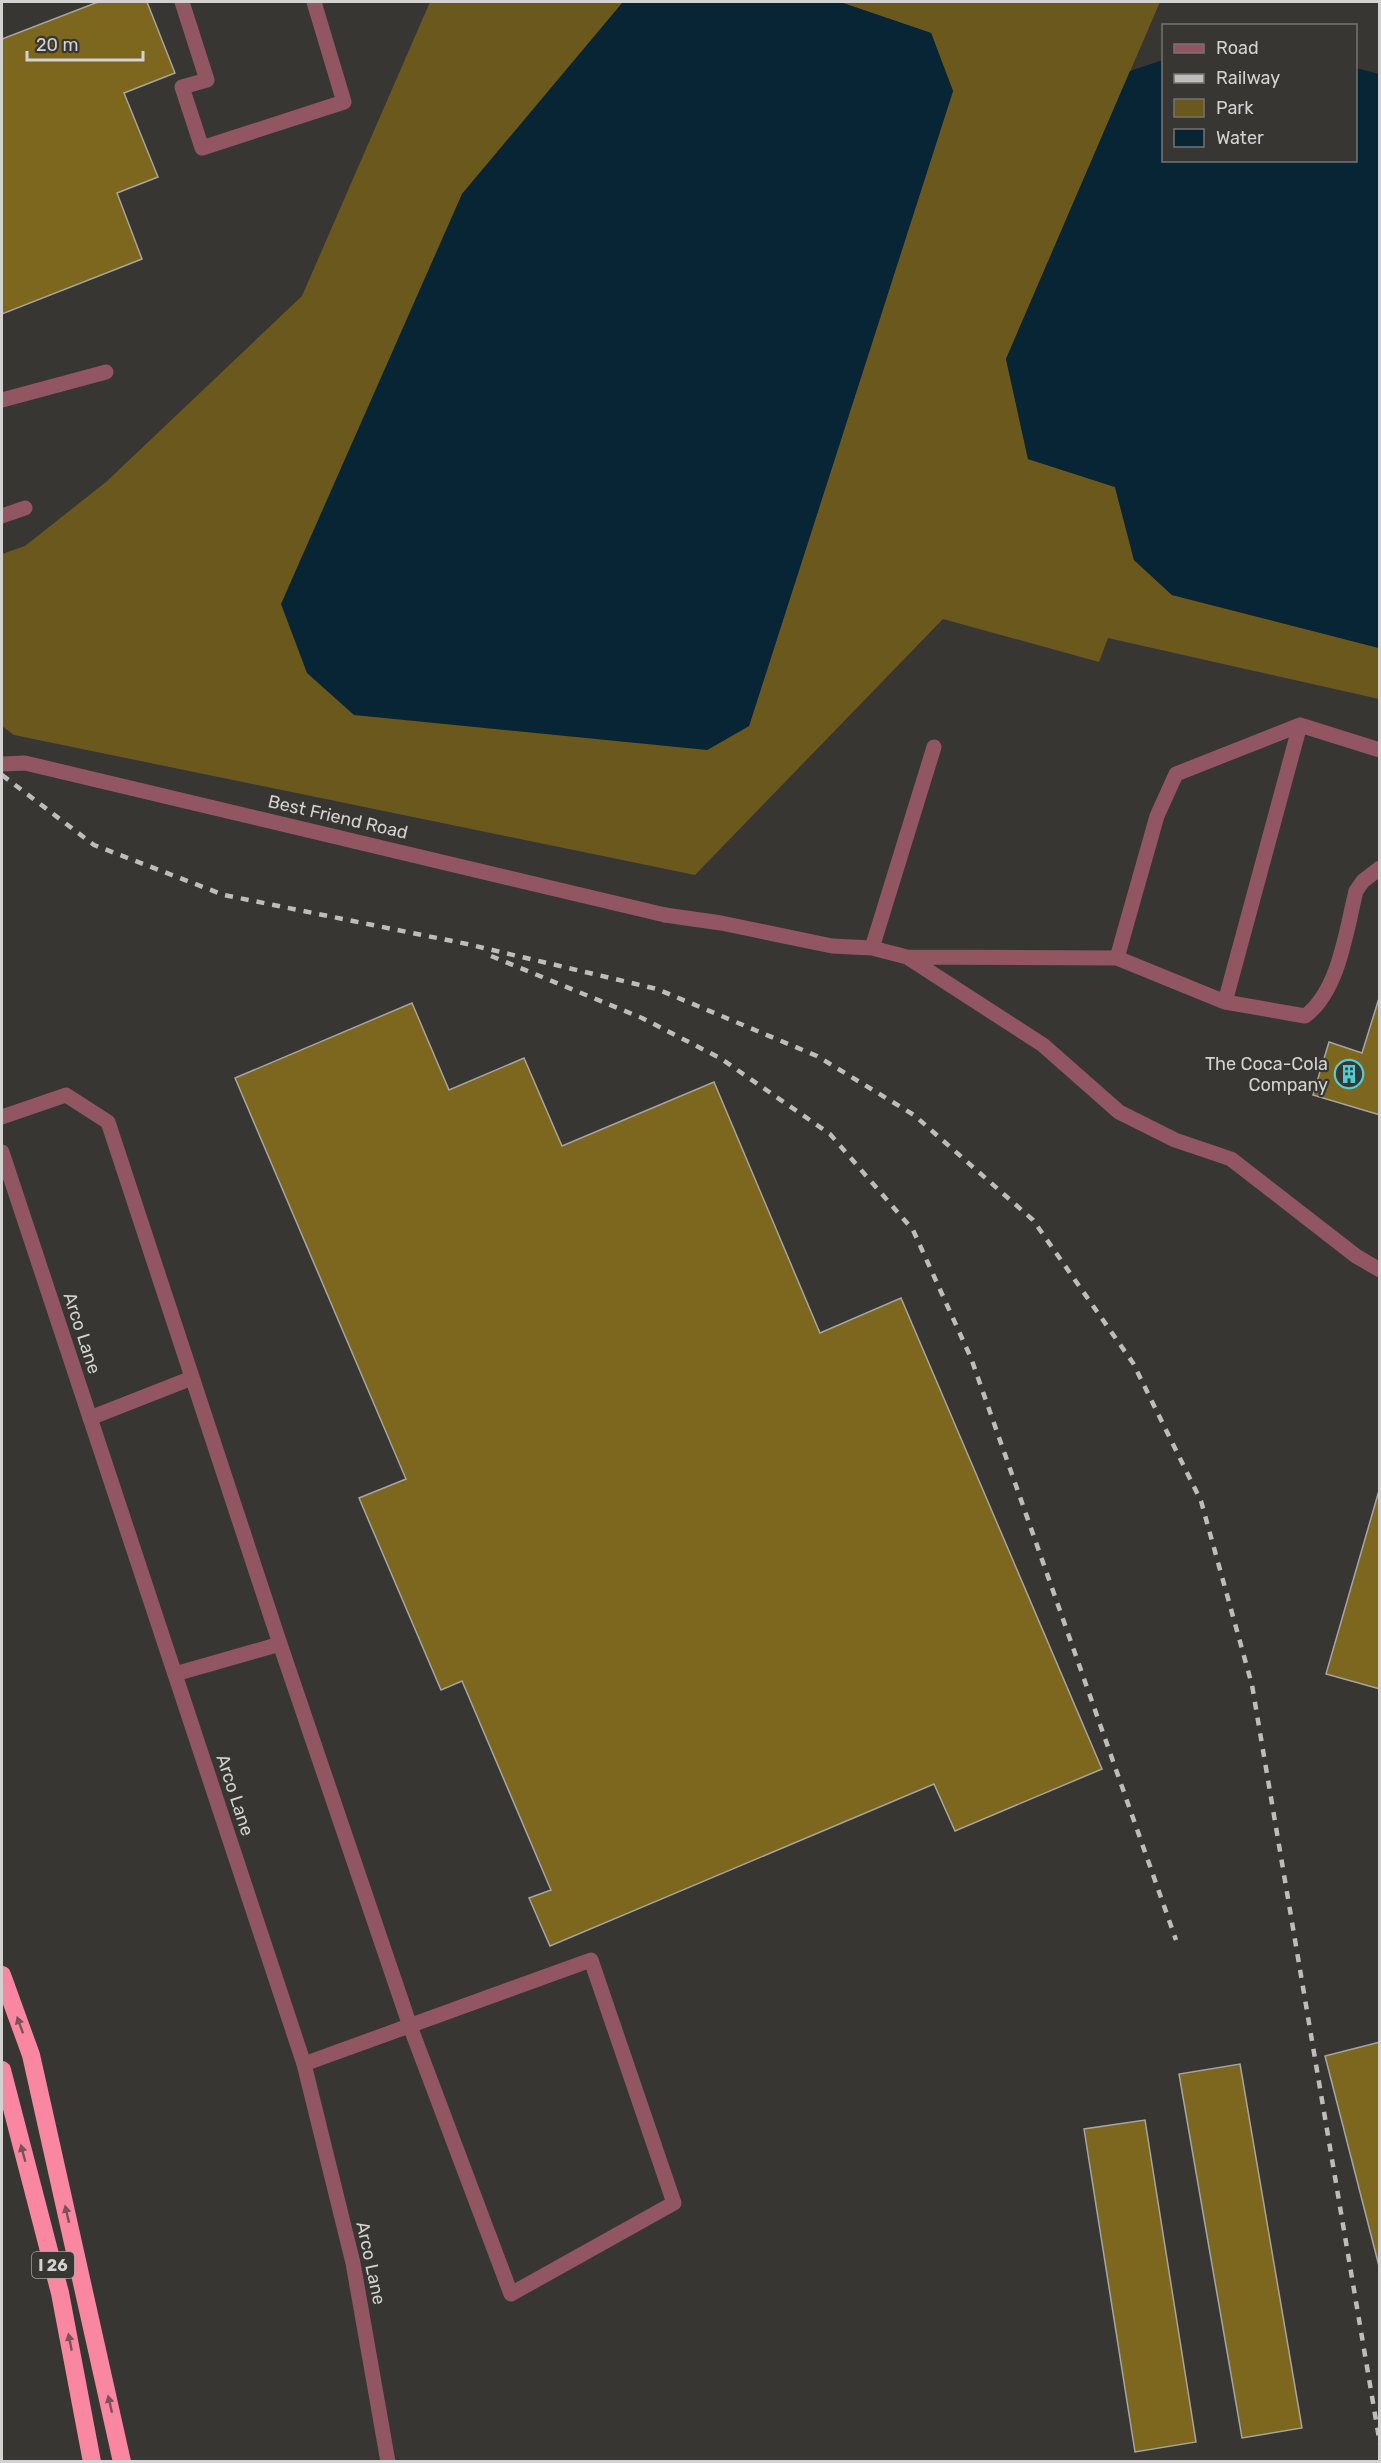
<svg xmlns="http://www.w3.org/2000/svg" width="1381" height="2463" viewBox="0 0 1381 2463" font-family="Rubik,sans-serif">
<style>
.green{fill:#6a581d}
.water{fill:#072535}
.building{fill:#7d661d;stroke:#a6a5a1;stroke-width:1.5}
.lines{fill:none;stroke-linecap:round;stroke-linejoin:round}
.lane{stroke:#915662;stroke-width:15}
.street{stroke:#915662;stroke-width:15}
.highway{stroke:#fa87a1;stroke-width:18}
.rail{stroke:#bebdbb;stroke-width:4.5;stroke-dasharray:8 8;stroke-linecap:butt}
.oneway{fill:#7b525a}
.labels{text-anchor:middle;stroke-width:4.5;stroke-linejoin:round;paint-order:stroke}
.shield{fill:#373633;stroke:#a4a3a1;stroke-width:1.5}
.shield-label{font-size:16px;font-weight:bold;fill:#d3d2d0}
.street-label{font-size:18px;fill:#d3d2d0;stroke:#373633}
.poi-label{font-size:18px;fill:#d3d2d0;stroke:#373633;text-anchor:end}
</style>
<rect width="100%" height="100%" fill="#373633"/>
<path class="green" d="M430 2H623L462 194 707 750 749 726 953 91 931 33 840 2H1160L1006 359 1028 459 1115 487 1134 560 1172 595 1379 648V699L1108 638 1099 662 943 619 695 875 14 735 2 726V554L25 546 106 482 302 296Z"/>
<path class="water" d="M623 2H840L931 33 953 91 749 726 707 750 354 715 307 673 281 604 462 194Z
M1163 60 1164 160H1356V68L1379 74V648L1172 595 1134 560 1115 487 1028 459 1006 359 1130 71Z"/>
<path class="building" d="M98 2H147L175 73 124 93 158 177 117 193 142 259 2 314V39Z
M1380 995V1115L1313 1095 1329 1042 1362 1053Z
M412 1003 449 1090 524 1058 562 1146 714 1082 820 1333 901 1298 1102 1769 955 1831 934 1784 550 1946 529 1898 551 1890 462 1681 441 1690 359 1498 406 1479 235 1078Z
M1380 1487V1689L1326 1674Z
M1380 2042V2270L1325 2056Z
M1240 2064 1302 2428 1242 2438 1179 2074Z
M1145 2120 1196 2442 1135 2452 1084 2129Z"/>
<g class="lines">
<path class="lane" d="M182 2 207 80 182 87 202 148 344 102 314 2
M2 400 106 372
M2 516 25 508
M665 915 721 923 832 946 872 948 907 957 1043 1045 1119 1112 1175 1140 1231 1159 1356 1256 1380 1270
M872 948 934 747
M907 957 1117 958 1157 816 1176 774 1300 725 1380 750
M1117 958 1225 1002 1305 1016C1339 991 1346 931 1356 891L1363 881 1380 868
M1225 1002 1300 725
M2 1117 66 1095 108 1122 280 1644
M90 1418 192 1378
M175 1674 280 1644 410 2026 511 2294 674 2203 591 1960 304 2064"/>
<path class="street" d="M2 764 25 763 665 915
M2 1152 304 2064 353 2263 388 2462"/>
<path class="highway" d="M2 1975 31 2055 122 2462
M2 2070 60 2293 92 2462"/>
<path class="rail" d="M2 775 94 845 224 895 467 944 657 989 817 1056 914 1115 1033 1220 1133 1363 1201 1501 1252 1685 1380 2444
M491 956 642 1018 720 1058 830 1134 913 1230 971 1358 1176 1940"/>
</g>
<defs><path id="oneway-solid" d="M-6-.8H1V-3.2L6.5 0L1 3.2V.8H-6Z" transform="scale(1.5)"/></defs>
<g class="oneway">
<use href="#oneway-solid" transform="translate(20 2025) rotate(-110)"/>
<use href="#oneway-solid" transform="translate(23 2153) rotate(-105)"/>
<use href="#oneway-solid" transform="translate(67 2214) rotate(-103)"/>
<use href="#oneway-solid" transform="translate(70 2342) rotate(-101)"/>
<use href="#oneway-solid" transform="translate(110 2404) rotate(-103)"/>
</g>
<defs>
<g id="building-ring" transform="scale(1.5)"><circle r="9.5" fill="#373633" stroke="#51ccd5" stroke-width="1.5"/><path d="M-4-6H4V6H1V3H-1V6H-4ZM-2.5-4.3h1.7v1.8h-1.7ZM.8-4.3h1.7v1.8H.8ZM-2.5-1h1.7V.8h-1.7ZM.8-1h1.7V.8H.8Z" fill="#51ccd5"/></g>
</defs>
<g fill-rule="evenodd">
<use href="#building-ring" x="1349" y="1074"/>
</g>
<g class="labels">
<rect class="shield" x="32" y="2252" width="42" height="26" rx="4.5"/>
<g class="shield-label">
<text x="53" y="2271">I 26</text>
</g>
<g class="street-label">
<text transform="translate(338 817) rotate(13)" y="6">Best Friend Road</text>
<text transform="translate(82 1333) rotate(72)" y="6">Arco Lane</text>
<text transform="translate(235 1795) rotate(72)" y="6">Arco Lane</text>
<text transform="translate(371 2263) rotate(78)" y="6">Arco Lane</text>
</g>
<g class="poi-label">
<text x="1328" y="1070">The Coca-Cola<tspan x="1328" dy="21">Company</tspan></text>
</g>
</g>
<rect width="1381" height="2463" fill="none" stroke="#d3d2d0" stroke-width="6"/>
<rect x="1162" y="24" width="195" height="138" fill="#373633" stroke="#757472" stroke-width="1.5"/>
<rect x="1174" y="44" width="30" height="9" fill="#915662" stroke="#757472" stroke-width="1.5"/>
<text x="1216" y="54" font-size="18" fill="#d3d2d0">Road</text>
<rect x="1174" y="74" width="30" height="9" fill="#bebdbb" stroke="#757472" stroke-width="1.5"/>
<text x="1216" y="84" font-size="18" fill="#d3d2d0">Railway</text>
<rect x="1174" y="99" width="30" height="18" fill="#6a581d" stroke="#757472" stroke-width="1.5"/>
<text x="1216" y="114" font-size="18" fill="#d3d2d0">Park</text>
<rect x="1174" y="129" width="30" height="18" fill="#072535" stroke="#757472" stroke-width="1.5"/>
<text x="1216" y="144" font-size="18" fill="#d3d2d0">Water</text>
<path d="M27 51v9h116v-9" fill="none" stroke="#d3d2d0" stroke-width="3"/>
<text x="36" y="51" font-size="18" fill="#d3d2d0" stroke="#373633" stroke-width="4.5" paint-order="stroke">20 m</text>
</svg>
